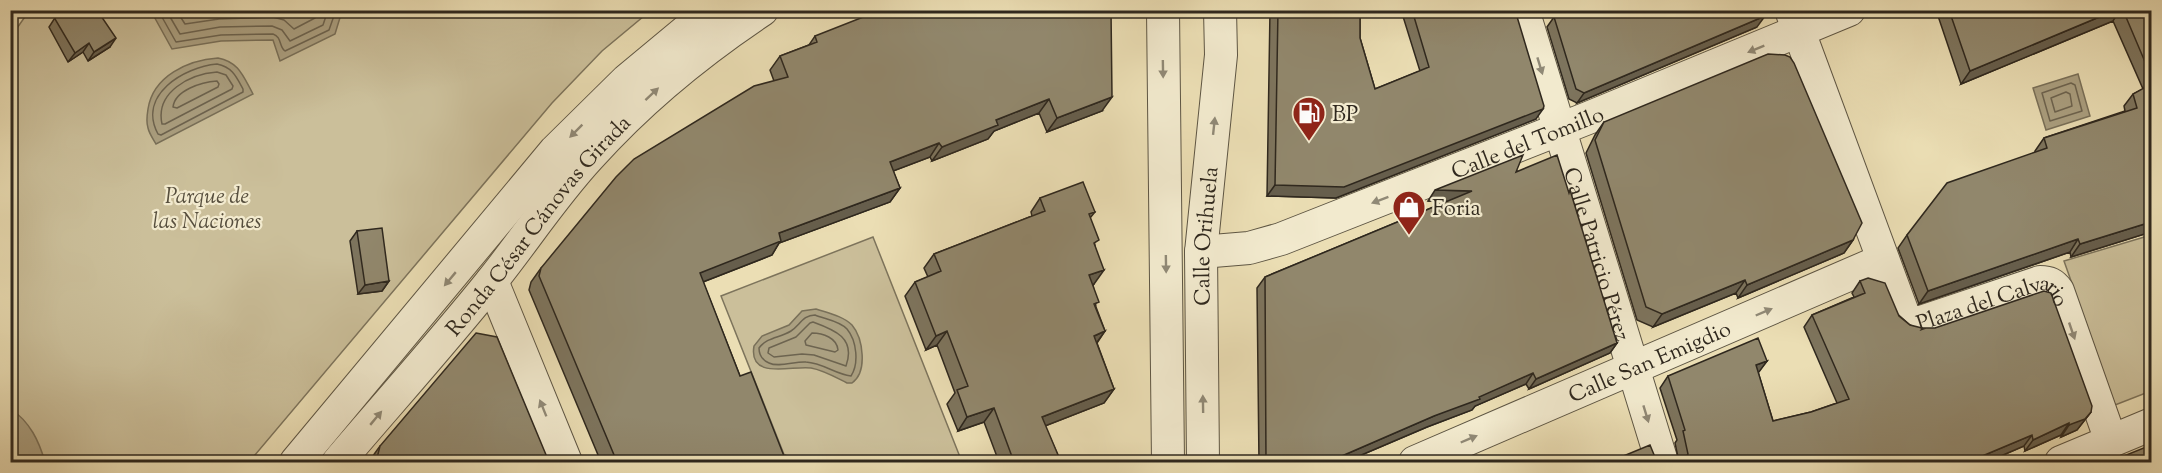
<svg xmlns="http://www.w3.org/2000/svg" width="2162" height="473" viewBox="0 0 2162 473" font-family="'Sorts Mill Goudy',serif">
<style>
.green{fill:#cbbf9a;stroke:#7d745c;stroke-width:1.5}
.water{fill:#aba081;stroke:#797059;stroke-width:1.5}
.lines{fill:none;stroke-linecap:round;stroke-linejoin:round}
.shore{stroke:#6d6450;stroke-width:1.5}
.minor-casing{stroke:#5e5644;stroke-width:34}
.minor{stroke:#f2eace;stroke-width:32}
.wall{fill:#7d745d;stroke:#2f281e;stroke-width:1.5}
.shaded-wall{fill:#665e4c;stroke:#2f281e;stroke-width:1.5}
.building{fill:#91876c;stroke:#2f281e;stroke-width:1.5}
.oneway{fill:#908976}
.labels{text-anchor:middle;stroke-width:4.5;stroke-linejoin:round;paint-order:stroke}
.poi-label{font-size:22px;fill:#2f281e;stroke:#f2eace;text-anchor:start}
.street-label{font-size:22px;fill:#2f281e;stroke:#f2eace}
.park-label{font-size:22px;font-style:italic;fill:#564e3d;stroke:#f2eace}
</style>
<rect width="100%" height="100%" fill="#ebdeb4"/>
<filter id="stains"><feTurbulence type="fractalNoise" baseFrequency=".00333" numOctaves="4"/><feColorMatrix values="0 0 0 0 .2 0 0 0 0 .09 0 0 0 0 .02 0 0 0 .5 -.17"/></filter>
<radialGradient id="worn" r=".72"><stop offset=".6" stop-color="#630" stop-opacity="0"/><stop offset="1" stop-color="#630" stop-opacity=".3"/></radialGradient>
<path class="green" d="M29 11H650L602 51 552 103 249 462H11L10 38Z
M2151 235V391L2115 405 2064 261Z
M873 237 960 457 946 462H787L721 296Z"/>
<path class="water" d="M151 11H342L335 34 280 61 273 40 221 41 172 49Z
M218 58C239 62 243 76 253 94L156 144C153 139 149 133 148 128 146 122 147 115 148 109 153 76 188 60 218 58Z
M2078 74 2090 116 2046 130 2033 88Z
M816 309C828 313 843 316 852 325 863 338 868 372 852 383H847C835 377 823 370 811 368 793 365 748 381 754 346L762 336 789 325 802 311Z
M11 409C30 422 39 441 45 462H13L10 457Z"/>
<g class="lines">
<path class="shore" d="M158 10 176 42 221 35 273 34C282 37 279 47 285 51L329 30 336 10
M166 10 180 34 220 27 272 26 282 30 290 41 323 25 328 10
M176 10 185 24 219 19 273 17 284 20 294 29 315 18 318 10
M217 64C232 67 236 76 243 89V92L161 135 158 134C137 95 184 67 217 64Z
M217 72 226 75 233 86 232 89 165 124H162C155 92 190 74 217 72Z
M217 81 219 84 218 87 177 108 173 107C175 90 202 82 217 81Z
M2071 83 2075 85 2082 111 2050 121 2042 93Z
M2066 92 2070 94 2072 106 2055 112 2051 98Z
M815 315C825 319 840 321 847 329 857 341 859 364 851 376 835 374 823 363 806 362 795 361 779 368 769 363 762 360 759 354 759 348 767 337 780 338 791 331 800 325 803 315 815 315Z
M813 322C835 330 856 338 846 366L814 355 802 354 774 357 768 353 769 348 796 337 810 323Z
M812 333C823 333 837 338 838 350L835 352 806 345 805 341Z"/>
<g class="minor-casing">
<g id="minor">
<path d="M1163 10 1168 462"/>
<path id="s1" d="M1523 10 1662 462"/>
<path id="s2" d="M1791 10 1903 313C1908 321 1912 322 1921 322L2040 282C2049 282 2053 284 2058 291L2111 441"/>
<path id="s3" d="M1201 252 1249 248 1281 239 1588 118 1849 10"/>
<path d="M492 281 566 462"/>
<path d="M296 462 555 151 627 80 692 26 715 10"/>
<path id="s4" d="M338 462C389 402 442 343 491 282 524 241 553 196 589 157 639 101 699 52 762 10"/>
<path id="s5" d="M1203 462 1201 252 1221 55 1220 10"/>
<path id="s6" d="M1415 462 1883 260"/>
<path d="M2061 462 2152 424"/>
</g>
</g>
<use href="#minor" class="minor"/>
</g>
<path class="wall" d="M60 10H97L110 47 88 61 83 52 68 62 49 27Z
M1270 10H1377L1360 15V38L1375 89 1420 71 1401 10H1515L1536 119 1336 198 1267 196Z
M1936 10H2151V232L2071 257 2070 252 1919 304 1898 248 1907 235 2035 152V151L2044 138 2125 111 2124 106 2133 94 2143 89 2113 21 1961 84Z
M1554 17 1757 27 1577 103 1569 99 1547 27Z
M815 36 1102 111 1047 132 1039 113 994 131 988 139 932 161 930 157 893 171 900 188 890 202 779 243 772 255 703 282 740 376 779 462H601L529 290 531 282 541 268 774 81 770 70 780 56 809 45Z
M1604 122 1853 240 1844 253 1738 298 1736 293 1653 327 1637 320 1586 153 1595 135Z
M1516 172 1617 343 1610 353 1529 389 1526 384 1475 406 1472 410 1427 427 1345 462H1259L1257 288 1265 277 1448 201H1428Z
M1040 198 1095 212 1090 218 1095 246 1094 284H1093L1096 307 1105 331 1097 343 1114 389 1104 403 1045 426 1061 462H999L984 422 958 431 947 404 955 393 937 345 926 350 905 296 915 282 928 277 924 268 934 254 1032 216 1031 212Z
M357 231 389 281 382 291 358 294 350 241Z
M1860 281 1910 325 2091 412 2077 430 2061 437V435L2025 451 2024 446 1987 462H1679L1675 443 1677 440 1660 388 1668 376 1767 361 1758 372 1773 421 1811 412 1837 403 1804 327 1812 315 1854 297 1852 293Z
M380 446 549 462H369L370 460Z"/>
<path class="shaded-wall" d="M1358 10H1377L1353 17Z
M2116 10H2120L2113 21 1961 84 1970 71Z
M1765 16 1757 27 1577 103 1584 93Z
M116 38 110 47 88 61 94 52Z
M89 43 83 52 68 62 75 53Z
M1112 97 1102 111 1047 132 1057 118Z
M1049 99 1039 113 994 131 988 139 932 161 942 147 996 120Z
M1543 109 1536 119 1336 198 1267 196 1275 185Z
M939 143 930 157 880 176 890 162Z
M900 188 890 202 779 243 772 255 690 287 700 273 779 233Z
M1435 190 1472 191 1465 202 1428 201Z
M2151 222V232L2071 257 2080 244Z
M2078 239 2070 252 1919 304 1928 291Z
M1853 240 1844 253 1738 298 1747 285Z
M1104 270 1094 284 1079 289 1089 275Z
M1745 280 1736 293 1653 327 1662 314Z
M389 281 382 291 358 294 365 285Z
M947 331 937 345 926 350 936 336Z
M1105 331 1095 345 1094 336Z
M1617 343 1610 353 1529 389 1536 379Z
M1767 361 1759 372 1748 377 1756 365Z
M1533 373 1526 384 1475 406 1472 410 1427 427 1345 462H1328Z
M1114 389 1104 403 1032 431 1042 417Z
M994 408 984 422 958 431 967 417Z
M2091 412 2077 430 2061 437 2069 425Z
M2069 423 2061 435 2025 451 2033 440Z
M2032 435 2024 446 1987 462H1968Z
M784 456 779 462H768Z"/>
<path class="building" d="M60 10H97L116 38 94 52 89 43 75 53 55 19Z
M881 10H1111L1112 97 1057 118 1049 99 996 120 998 125 942 147 939 143 890 162 900 188 779 233 781 241 700 273 740 376 751 372 784 456 768 462H617L539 276 541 268 616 177 634 159 754 86 788 77 780 56 817 42 815 36Z
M1278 10H1360V38L1375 89 1429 67 1412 10H1515L1544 106 1543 109 1344 187 1275 185Z
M1572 10H1765V16L1584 93 1576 89 1554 17Z
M1949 10H2116L1970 71Z
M2123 10H2151V76Z
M1768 54 1785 55 1790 57 1794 63 1862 223 1853 240 1747 285 1745 280 1662 314 1646 307 1595 140 1604 122Z
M2151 84V222L2080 244 2078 239 1928 291 1907 235 1947 183 2047 148 2044 138 2137 108 2133 94Z
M1523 155 1516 172 1557 155 1569 193 1570 190 1617 343 1536 379 1533 373 1479 397 1480 399 1434 416 1328 462H1266L1265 277 1472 191 1435 190Z
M1083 182 1095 212 1089 214 1099 240 1094 243 1104 270 1089 275 1099 302 1094 304 1105 331 1094 336 1114 389 1042 417 1061 462H1014L994 408 967 417 957 390 968 386 947 331 936 336 915 282 941 271 934 254 1045 211 1040 198Z
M382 228 389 281 365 285 357 231Z
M1868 278 1885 283 1899 316 1910 325 1922 328H1935L2044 291 2051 293 2092 406 2091 412 2085 419 2069 425V423L2033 440 2032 435 1968 462H1683L1688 454 1683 431 1685 430 1668 376 1758 338 1767 361 1756 365 1773 421 1811 412 1849 399 1812 315 1865 293 1860 281Z
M476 333 497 337 549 462H376L380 446Z
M1650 445 1657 462H1609Z
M2151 445V462H2109Z"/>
<defs><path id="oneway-solid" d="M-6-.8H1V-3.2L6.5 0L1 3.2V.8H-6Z" transform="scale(1.5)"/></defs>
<g class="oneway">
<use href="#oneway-solid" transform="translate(1756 49) rotate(158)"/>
<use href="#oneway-solid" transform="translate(1540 66) rotate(73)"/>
<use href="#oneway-solid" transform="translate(1163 69) rotate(89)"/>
<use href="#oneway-solid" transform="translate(652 94) rotate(-43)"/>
<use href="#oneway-solid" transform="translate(1214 126) rotate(-84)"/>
<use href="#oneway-solid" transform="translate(576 131) rotate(135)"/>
<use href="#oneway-solid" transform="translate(1380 200) rotate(159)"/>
<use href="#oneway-solid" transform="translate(1166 264) rotate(89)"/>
<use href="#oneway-solid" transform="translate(450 279) rotate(130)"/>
<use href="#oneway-solid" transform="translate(1764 312) rotate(-23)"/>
<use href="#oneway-solid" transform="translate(2072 331) rotate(71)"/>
<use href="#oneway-solid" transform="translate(1203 404) rotate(-91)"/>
<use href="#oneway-solid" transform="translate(543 408) rotate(-112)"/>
<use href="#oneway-solid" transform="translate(1646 414) rotate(73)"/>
<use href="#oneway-solid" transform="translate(376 418) rotate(-50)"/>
<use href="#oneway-solid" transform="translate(1469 439) rotate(-23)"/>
</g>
<defs>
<g id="fuel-pin" transform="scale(1.725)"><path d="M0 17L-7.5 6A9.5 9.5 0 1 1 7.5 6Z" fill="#8f2418" stroke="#f2eace"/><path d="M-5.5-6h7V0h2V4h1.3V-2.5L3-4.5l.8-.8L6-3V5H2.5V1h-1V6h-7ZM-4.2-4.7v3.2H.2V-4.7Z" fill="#fff"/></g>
<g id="shop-pin" transform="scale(1.725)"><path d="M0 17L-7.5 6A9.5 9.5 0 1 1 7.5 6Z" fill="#8f2418" stroke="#f2eace"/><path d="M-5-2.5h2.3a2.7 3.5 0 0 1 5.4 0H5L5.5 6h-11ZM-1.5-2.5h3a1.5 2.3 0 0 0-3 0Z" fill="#fff"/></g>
</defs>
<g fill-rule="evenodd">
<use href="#fuel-pin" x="1309" y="113"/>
<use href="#shop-pin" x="1409" y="207"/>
</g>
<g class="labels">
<g class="poi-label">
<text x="1332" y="121">BP</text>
<text x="1432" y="215">Foria</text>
</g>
<g class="street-label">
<text dy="8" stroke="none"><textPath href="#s3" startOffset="346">Calle del Tomillo</textPath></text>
<text dy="8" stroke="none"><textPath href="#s4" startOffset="310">Ronda César Cánovas Girada</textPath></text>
<text dy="8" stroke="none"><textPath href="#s5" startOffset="226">Calle Orihuela</textPath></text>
<text dy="8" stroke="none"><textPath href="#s1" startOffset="255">Calle Patricio Pérez</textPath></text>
<text dy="8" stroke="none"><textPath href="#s2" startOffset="423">Plaza del Calvario</textPath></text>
<text dy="8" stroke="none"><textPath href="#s6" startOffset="255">Calle San Emigdio</textPath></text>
</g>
<g class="park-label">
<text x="207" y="203">Parque de<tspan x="207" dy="25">las Naciones</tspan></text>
</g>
</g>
<rect width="2162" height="473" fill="none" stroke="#ebdeb4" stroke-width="36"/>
<rect x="12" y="12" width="2138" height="449" fill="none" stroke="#2f281e" stroke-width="3"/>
<rect x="18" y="18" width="2126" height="437" fill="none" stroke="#2f281e" stroke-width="1.5"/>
<rect width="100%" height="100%" filter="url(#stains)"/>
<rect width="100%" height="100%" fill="url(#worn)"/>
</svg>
